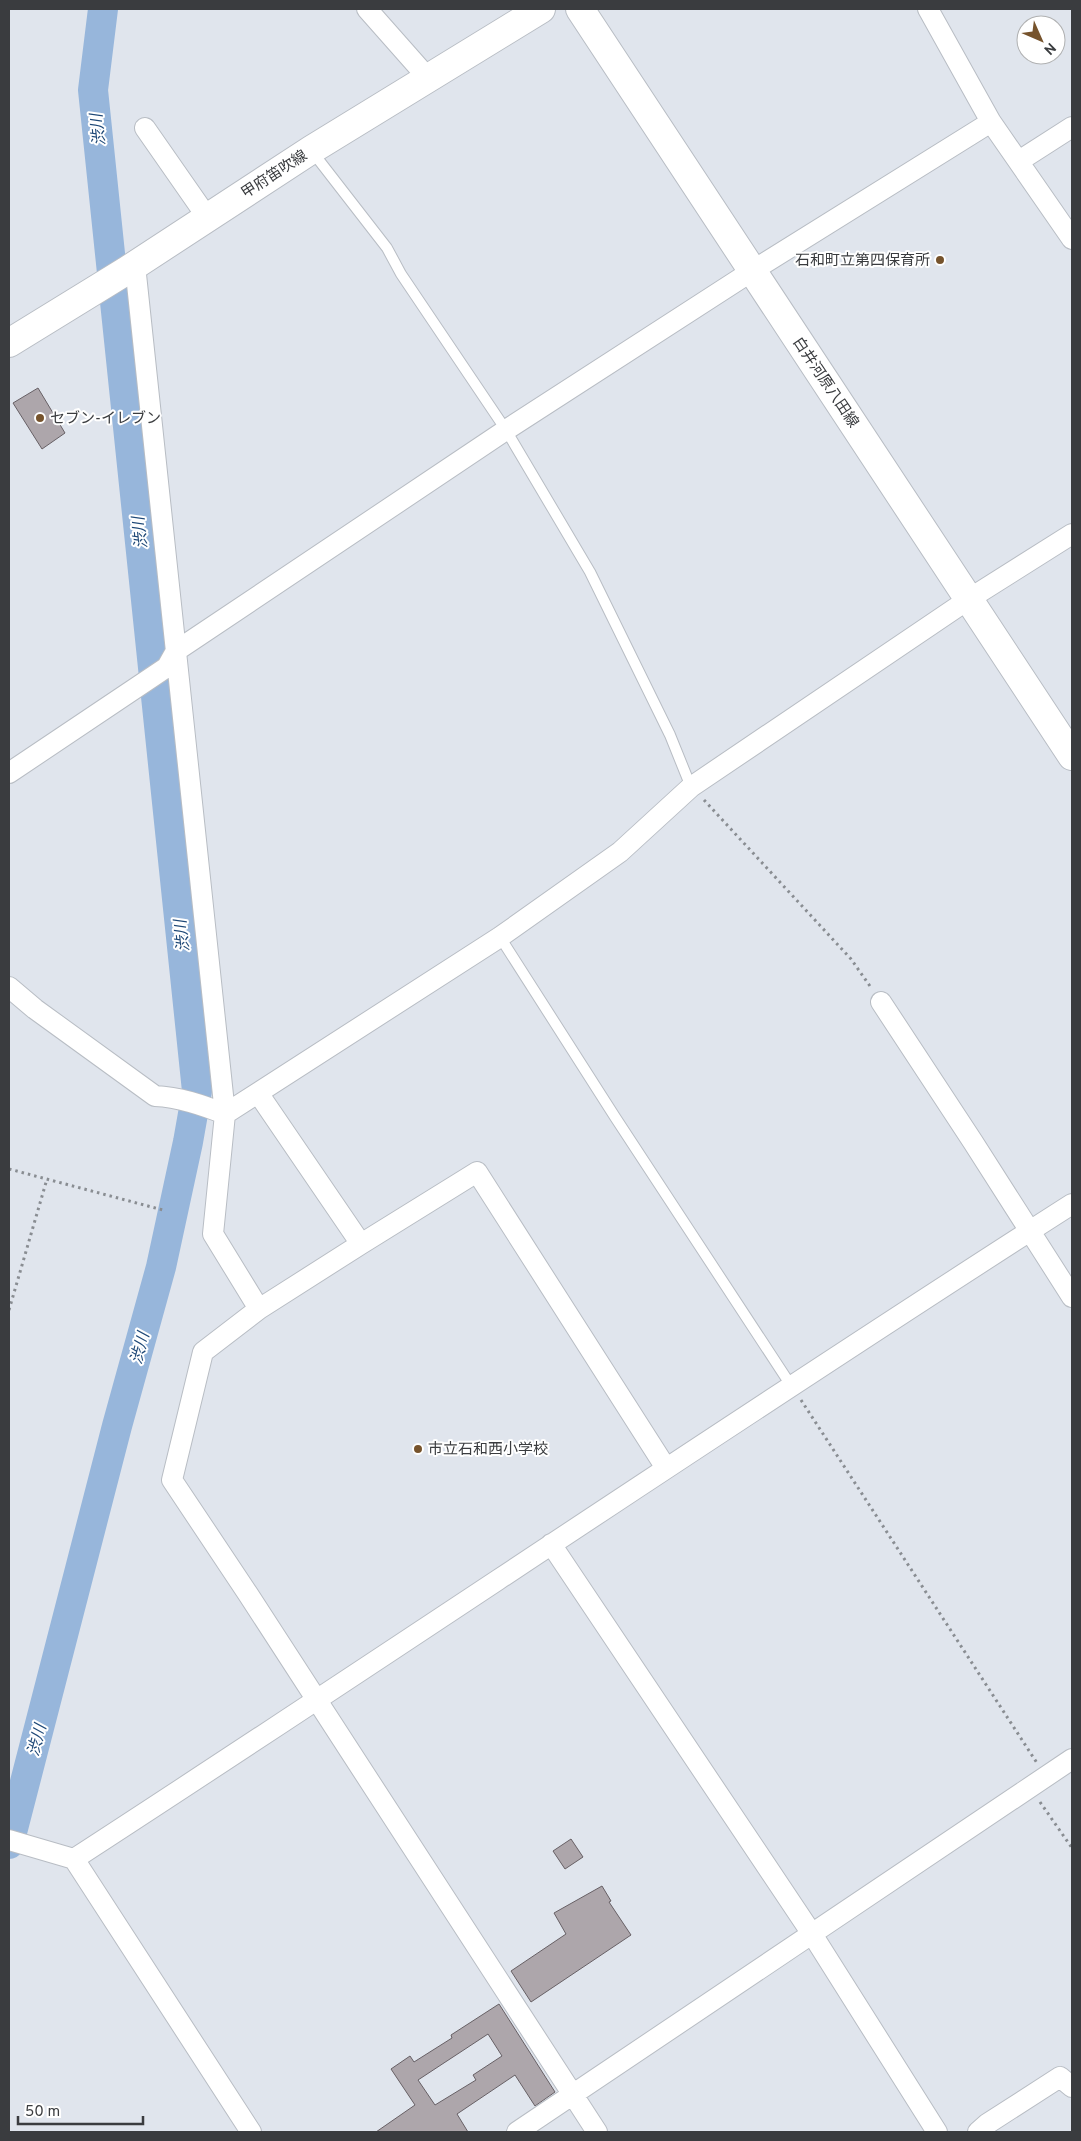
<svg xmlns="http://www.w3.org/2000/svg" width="1081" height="2141" viewBox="0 0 1081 2141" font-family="Overpass,'Noto Sans JP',sans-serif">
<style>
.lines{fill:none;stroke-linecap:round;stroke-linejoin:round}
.river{stroke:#97b6db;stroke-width:30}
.building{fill:#ada6ab;stroke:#676065;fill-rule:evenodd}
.lane-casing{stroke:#b8bdc4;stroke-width:12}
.street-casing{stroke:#b8bdc4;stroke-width:22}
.secondary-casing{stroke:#b8bdc4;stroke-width:30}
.primary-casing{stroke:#b8bdc4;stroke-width:30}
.path{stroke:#898d92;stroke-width:3;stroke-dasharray:2.5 4;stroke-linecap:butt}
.lane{stroke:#fff;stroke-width:10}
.street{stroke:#fff;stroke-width:20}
.secondary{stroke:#fff;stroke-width:28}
.primary{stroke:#fff;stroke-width:28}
.poi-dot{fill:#76532c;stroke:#fff;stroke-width:2}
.labels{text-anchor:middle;stroke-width:4;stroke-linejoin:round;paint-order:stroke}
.street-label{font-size:15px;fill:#3a3c3f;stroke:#fff}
.poi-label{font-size:15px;fill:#3a3c3f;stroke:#fff;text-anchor:start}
.water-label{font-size:16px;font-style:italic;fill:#1e4877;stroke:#fff}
</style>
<rect width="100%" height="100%" fill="#e0e5ed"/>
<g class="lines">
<path class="river" d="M9 1844 117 1426 161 1267 188 1142 197 1091 93 90 103 9"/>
</g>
<path class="building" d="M38 388 65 433 42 449 13 403Z
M571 1839 583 1857 565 1869 553 1851Z
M602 1886 611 1901 609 1902 631 1935 531 2002 511 1971 566 1934 554 1913Z
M499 2004 555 2092 535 2106 515 2075 457 2114 468 2132H376L415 2105 391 2069 410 2056 414 2062 452 2038 451 2035ZM488 2034 502 2056 473 2075 476 2080 435 2105 418 2080Z"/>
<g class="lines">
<g class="lane-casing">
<path id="lane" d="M311 150 387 248 401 274 506 430 590 572 670 735 691 787
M500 937 615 1117 792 1387"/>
</g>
<g class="street-casing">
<path id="street" d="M367 9 428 78
M928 9 991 122 1072 239
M145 128 207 217
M1019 161 1072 127
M135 265 225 1114 213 1234 259 1309
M9 773 167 667 176 651 506 430 752 271 991 122
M9 987 35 1009 155 1096C179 1097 202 1105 225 1114
M881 1002 973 1142 1072 1297
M258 1093 361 1244
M225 1114 500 937 620 852 691 787 969 599 1072 534
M551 1544 812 1934 937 2132
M9 1840 74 1859 251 2132
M74 1859C408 1642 737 1418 1072 1204
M517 2132 1072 1759
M597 2132 248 1594 172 1480 203 1352 259 1309 361 1244 477 1172 666 1468
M978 2132 987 2124 1060 2077 1072 2087"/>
</g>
<g class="secondary-casing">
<path id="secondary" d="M580 9 1072 756"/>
</g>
<g class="primary-casing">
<path id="primary" d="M9 343 126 271 311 150 541 9"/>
</g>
<path class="path" d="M704 800 851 959 872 989
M9 1169 163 1210
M9 1310 47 1179
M801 1400 1037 1763
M1040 1802 1072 1848"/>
<use href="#lane" class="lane"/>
<use href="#street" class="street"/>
<use href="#secondary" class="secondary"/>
<use href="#primary" class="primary"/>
</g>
<g class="poi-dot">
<circle cx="940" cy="260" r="5"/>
<circle cx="40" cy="418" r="5"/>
<circle cx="418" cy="1449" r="5"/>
</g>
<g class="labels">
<g class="street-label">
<text transform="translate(274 174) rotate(-33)" y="5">甲府笛吹線</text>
<text transform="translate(826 382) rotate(56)" y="5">白井河原八田線</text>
</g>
<g class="poi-label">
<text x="930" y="265" text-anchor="end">石和町立第四保育所</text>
<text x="50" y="423">セブン-イレブン</text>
<text x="428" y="1454">市立石和西小学校</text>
</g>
<g class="water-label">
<text transform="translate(97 130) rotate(-96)" y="6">渋川</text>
<text transform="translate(139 533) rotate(-96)" y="6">渋川</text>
<text transform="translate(181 936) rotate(-96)" y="6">渋川</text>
<text transform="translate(139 1348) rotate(-75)" y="6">渋川</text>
<text transform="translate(36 1740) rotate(-75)" y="6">渋川</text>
</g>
</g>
<rect width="1081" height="2141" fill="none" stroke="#3a3c3f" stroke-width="20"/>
<g transform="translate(1041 40) rotate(135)"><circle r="24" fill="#ffffff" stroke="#b0b1b2"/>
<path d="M0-4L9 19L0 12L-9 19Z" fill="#76532c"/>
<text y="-8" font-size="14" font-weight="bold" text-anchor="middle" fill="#3a3c3f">N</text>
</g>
<path d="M18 2116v8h125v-8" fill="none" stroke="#3a3c3f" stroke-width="2.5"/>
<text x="25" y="2116" font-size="15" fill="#3a3c3f" stroke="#ffffff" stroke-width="4" paint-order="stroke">50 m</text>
</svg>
